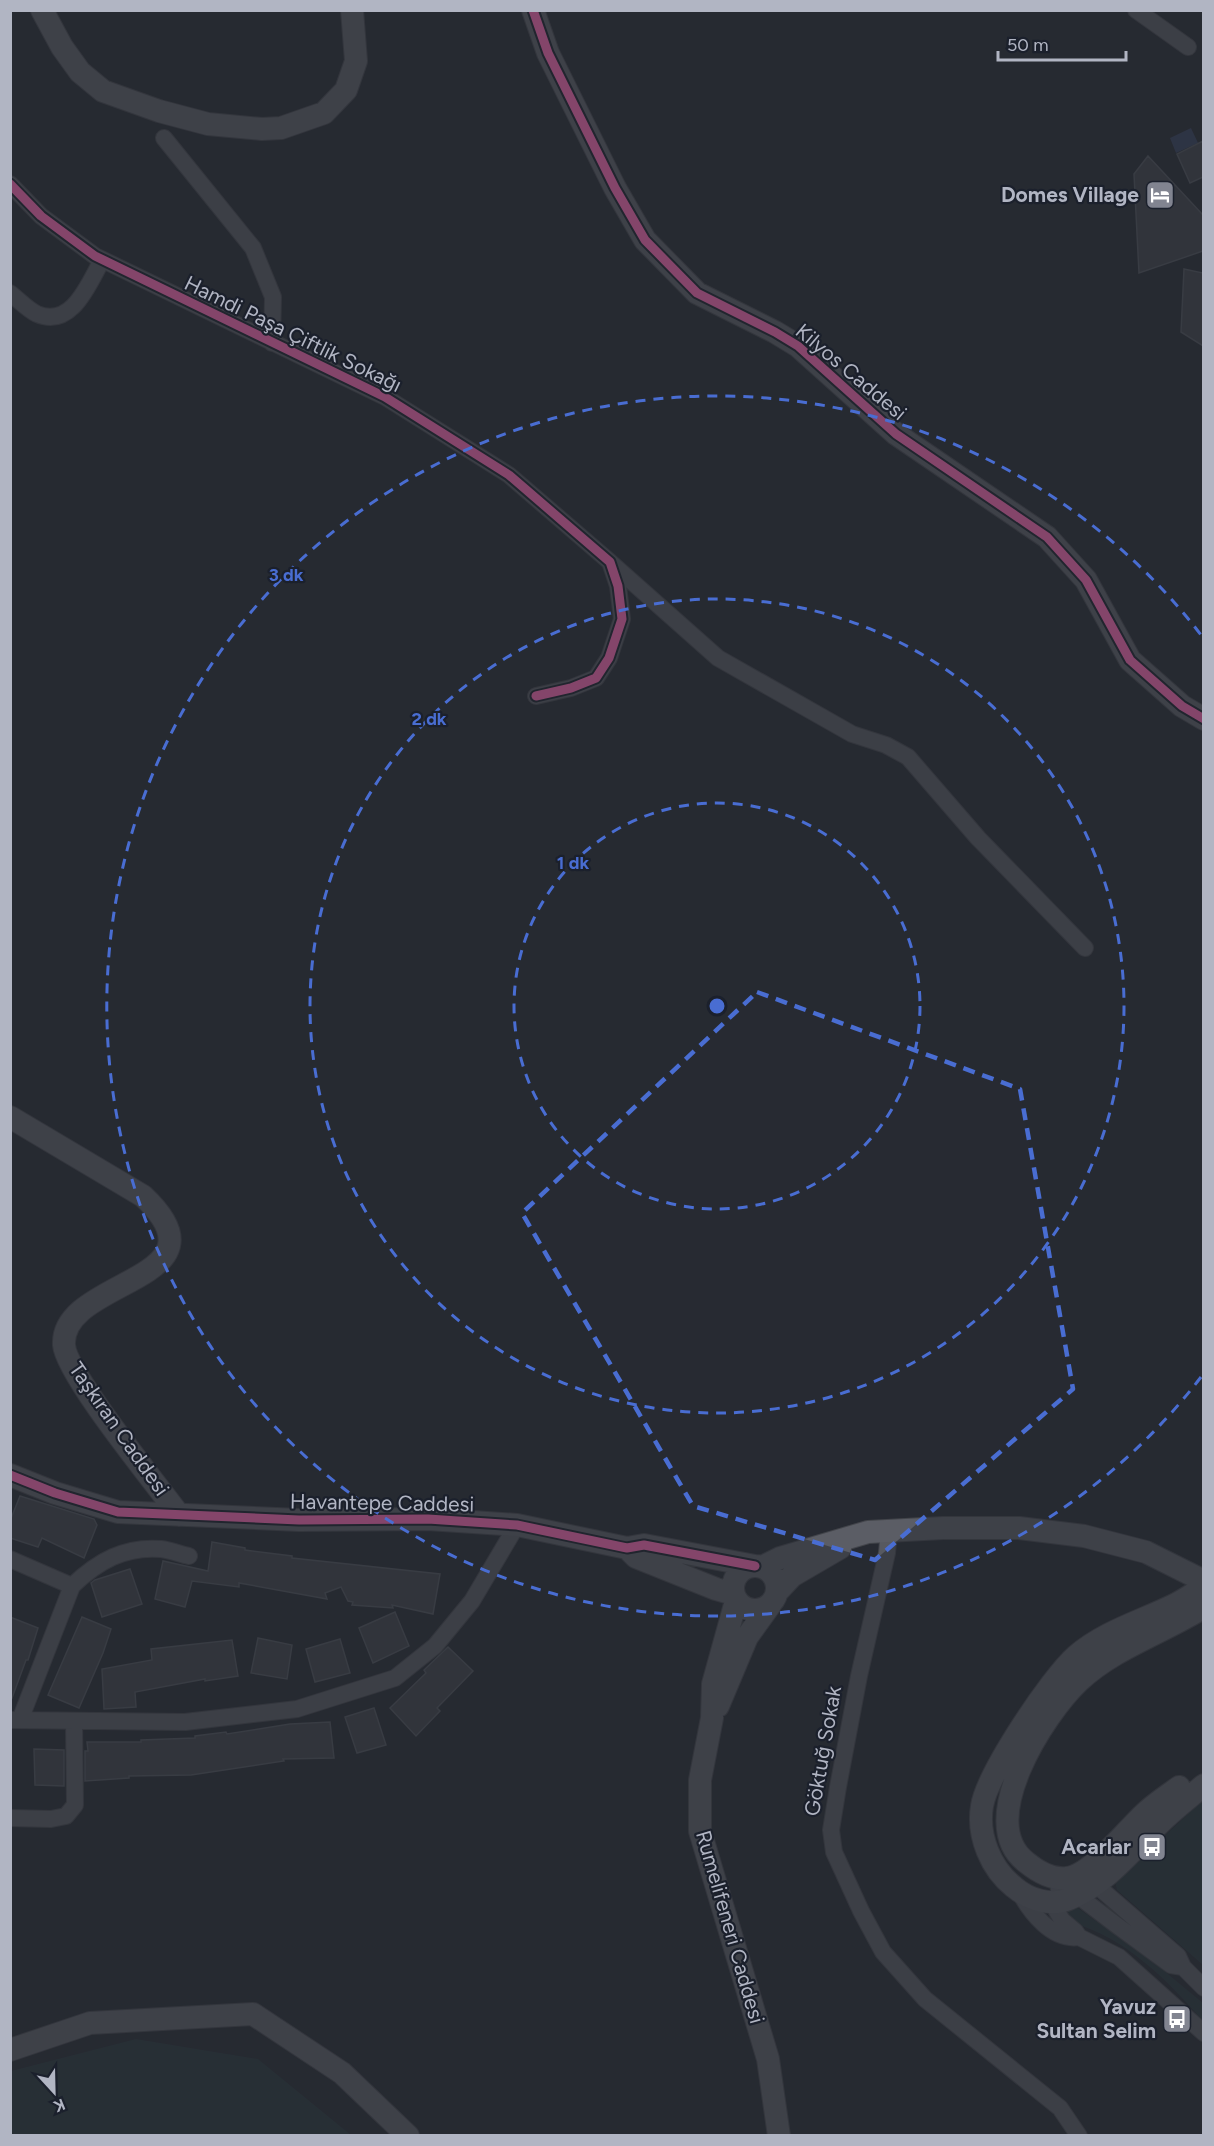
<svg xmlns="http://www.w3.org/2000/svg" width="1214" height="2146" viewBox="0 0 1214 2146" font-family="Figtree,sans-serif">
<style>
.green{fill:#29363b}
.water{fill:#37415b}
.building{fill:#3e4148;stroke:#4f5259;stroke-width:1.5}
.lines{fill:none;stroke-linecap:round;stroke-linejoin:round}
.street-casing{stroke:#43454b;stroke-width:18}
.secondary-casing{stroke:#43454b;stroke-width:24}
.street{stroke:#575960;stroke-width:16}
.secondary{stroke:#5b5d65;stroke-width:22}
.cycleway-casing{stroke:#1b202c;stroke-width:13}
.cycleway{stroke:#f766af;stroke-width:9}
.marked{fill:none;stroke:#496dd2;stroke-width:4.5;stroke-dasharray:12 8;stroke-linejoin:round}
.ring{fill:none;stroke:#496dd2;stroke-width:3;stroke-dasharray:10 8}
.labels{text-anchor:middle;stroke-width:4.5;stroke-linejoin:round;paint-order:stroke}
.poi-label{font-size:21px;font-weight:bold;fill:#b1b5c3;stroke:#1b202c;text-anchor:end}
.street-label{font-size:21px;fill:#b1b5c3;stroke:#1b202c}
.centre{fill:#496dd2;stroke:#1b202c;stroke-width:3}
.ring-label{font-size:18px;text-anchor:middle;font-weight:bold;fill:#496dd2;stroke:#1b202c;stroke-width:4.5;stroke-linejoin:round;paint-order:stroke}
</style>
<rect width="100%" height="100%" fill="#272a32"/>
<path class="green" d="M1203 1800V1965L1117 1890 1115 1882Z
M1078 1908 1163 1970 1203 2003V2021C1168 1981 1126 1938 1073 1923L1067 1913 1072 1909Z
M136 2039 258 2059 351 2135H11V2071Z"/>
<path class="water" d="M1191 128 1198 143 1176 153 1170 138Z"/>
<path class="building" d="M1203 141V177L1190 183 1177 154Z
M1148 156 1203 215V251L1139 273 1134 174Z
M1184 269 1203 273V346L1181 332Z
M20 1496 94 1519 97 1525 84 1558 42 1538 38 1547 10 1538V1521Z
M212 1542 245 1548V1550L292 1556V1558L440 1574 433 1614 392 1605 393 1608 352 1605 353 1602 348 1601 341 1587 325 1593 327 1599 239 1583V1587L192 1581 185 1607 155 1599 163 1561 208 1571Z
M130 1569 142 1604 102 1617 91 1583 95 1580Z
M395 1612 409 1646 373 1663 359 1628Z
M10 1617 38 1628 28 1660H26L12 1698 10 1697Z
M82 1617 111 1629 103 1653 79 1708 48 1695Z
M258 1638 292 1645 287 1679 251 1673Z
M340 1639 350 1673 315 1682 306 1649Z
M232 1640 238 1676 205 1681V1679L135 1692 136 1707 104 1709 102 1669 152 1660 151 1649Z
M448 1647 473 1671 437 1708 440 1711 416 1736 390 1708 426 1673 424 1670Z
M374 1708 386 1745 357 1753 345 1717Z
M330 1722 334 1758 283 1759 284 1761 191 1775 129 1776V1778L85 1781V1751H88L87 1742H141V1740L195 1738V1736L226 1732 227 1734 290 1724Z
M34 1749 64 1750V1786L35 1785Z"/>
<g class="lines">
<g class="street-casing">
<path id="street" d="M1136 10 1188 47
M164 138 253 248 273 297 272 343
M10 184 41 216 95 256 385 397 509 475 610 562 618 586 622 619 609 658 596 678 571 688 536 696
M10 293C19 300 27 309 37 314 72 329 89 283 102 260
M611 563 718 658 852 734 886 745 908 757 978 838 1085 948
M889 1531 887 1553 859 1676 838 1787 831 1830 834 1852 861 1911 883 1952 925 1999 1060 2108 1079 2136
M10 1559 72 1586
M10 1720 185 1722 297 1709 395 1678 435 1646 472 1601 517 1525
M20 1720 72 1586C98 1561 125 1546 161 1549 170 1550 180 1554 189 1556
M10 1818 51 1819 66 1816 75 1805 74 1721
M1057 1877 1059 1890 1056 1910 1062 1920 1075 1931 1079 1937
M1088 1878 1178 1956 1183 1967 1204 1988
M1073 1888 1077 1895 1115 1924 1171 1965 1183 1967
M1019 1891C1030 1912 1052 1941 1079 1937
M1079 1937 1119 1957 1204 2033"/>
</g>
<g class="secondary-casing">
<path id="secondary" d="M42 10 62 47 80 72 103 91 159 111 208 124 262 129 281 128 324 113 346 90 356 61 352 10
M533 10 548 53 615 188 645 240 697 293 775 332 798 346 896 434 1047 537 1086 580 1130 660 1182 706 1204 719
M10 1117 143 1196C235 1282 60 1278 64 1345 66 1374 158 1486 179 1515
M10 1475 55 1493 118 1512 299 1520 428 1519 517 1525 627 1548 644 1545 755 1566
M627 1548 636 1557 716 1589 733 1594
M733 1588a22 22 0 1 1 44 0a22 22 0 1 1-44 0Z
M762 1567 780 1558 868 1532 943 1528H1019L1084 1536 1146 1552 1204 1581
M1204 1587C1194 1593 1186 1599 1176 1604 1142 1621 1105 1631 1076 1656 1051 1678 987 1774 982 1806 977 1836 991 1869 1014 1887 1028 1899 1051 1907 1069 1899 1106 1884 1131 1851 1159 1824 1173 1810 1189 1798 1204 1785
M777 1592 792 1576 840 1548
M736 1601 713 1684 712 1718 700 1780V1831L768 2059 779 2136
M718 1706 747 1637 770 1605
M1179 1787C1167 1796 1154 1804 1143 1815 1126 1831 1091 1875 1067 1878 1052 1880 1037 1871 1026 1862 974 1822 1044 1714 1079 1681 1114 1648 1163 1633 1204 1607
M10 2050 90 2023 253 2014 342 2073 408 2136"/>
</g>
<use href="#street" class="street"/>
<use href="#secondary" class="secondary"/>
<g class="cycleway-casing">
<path id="cycleway" d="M533 10 548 53 615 188 645 240 697 293 775 332 798 346 896 434 1047 537 1086 580 1130 660 1182 706 1204 719
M10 184 41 216 95 256 385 397 509 475 610 562 618 586 622 619 609 658 596 678 571 688 536 696
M10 1475 55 1493 118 1512 299 1520 428 1519 517 1525 627 1548 644 1545 755 1566"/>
</g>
<use href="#cycleway" class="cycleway"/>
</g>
<path d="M0 0H1214V2146H0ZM757 992 1020 1089 1073 1389 875 1560 693 1506 522 1213Z" fill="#272a32" fill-opacity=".55" fill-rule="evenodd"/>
<path class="marked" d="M757 992 1020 1089 1073 1389 875 1560 693 1506 522 1213Z"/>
<g class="ring">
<circle cx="717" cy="1006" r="203"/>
<circle cx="717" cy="1006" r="407"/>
<path d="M1201 1377A610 610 0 1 1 1201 635"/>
</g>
<defs>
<g id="hotel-square" transform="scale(1.5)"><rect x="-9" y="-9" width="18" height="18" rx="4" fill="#818490" stroke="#1b202c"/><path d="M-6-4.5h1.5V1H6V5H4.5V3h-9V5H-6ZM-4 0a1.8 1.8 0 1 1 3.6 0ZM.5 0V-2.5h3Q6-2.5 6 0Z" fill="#fff"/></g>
<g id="bus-square" transform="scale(1.5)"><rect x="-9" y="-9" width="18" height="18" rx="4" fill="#818490" stroke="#1b202c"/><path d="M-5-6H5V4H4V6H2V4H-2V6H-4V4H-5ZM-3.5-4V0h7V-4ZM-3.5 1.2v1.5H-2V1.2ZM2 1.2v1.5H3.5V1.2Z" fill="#fff"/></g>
</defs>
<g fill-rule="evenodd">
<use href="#hotel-square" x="1160" y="195"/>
<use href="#bus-square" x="1152" y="1847"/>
<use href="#bus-square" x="1177" y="2019"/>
</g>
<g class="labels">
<g class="poi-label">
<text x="1139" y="202">Domes Village</text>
<text x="1131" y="1854">Acarlar</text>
<text x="1156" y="2014">Yavuz<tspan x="1156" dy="24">Sultan Selim</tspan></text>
</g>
<g class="street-label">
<text transform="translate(293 334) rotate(26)" y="7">Hamdi Paşa Çiftlik Sokağı</text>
<text transform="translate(851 372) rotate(40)" y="7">Kilyos Caddesi</text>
<text transform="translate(119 1429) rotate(55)" y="7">Taşkıran Caddesi</text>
<text transform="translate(382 1503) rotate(1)" y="7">Havantepe Caddesi</text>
<text transform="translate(823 1751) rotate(-80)" y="7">Göktuğ Sokak</text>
<text transform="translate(730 1927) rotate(74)" y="7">Rumelifeneri Caddesi</text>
</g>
</g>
<circle cx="717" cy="1006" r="9" class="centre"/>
<g class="ring-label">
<text x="286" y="581">3 dk</text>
<text x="429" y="725">2 dk</text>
<text x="573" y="869">1 dk</text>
</g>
<rect width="1214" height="2146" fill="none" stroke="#b1b5c3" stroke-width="24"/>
<g transform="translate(54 2092) rotate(158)" stroke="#1b202c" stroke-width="4.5" paint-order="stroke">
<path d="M0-4.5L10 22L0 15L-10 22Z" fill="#b1b5c3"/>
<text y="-9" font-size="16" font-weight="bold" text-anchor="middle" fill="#b1b5c3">K</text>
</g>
<path d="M998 51v9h128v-9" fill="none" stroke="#b1b5c3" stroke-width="3"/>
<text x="1007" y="51" font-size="18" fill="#b1b5c3" stroke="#1b202c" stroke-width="4.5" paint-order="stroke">50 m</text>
</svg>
